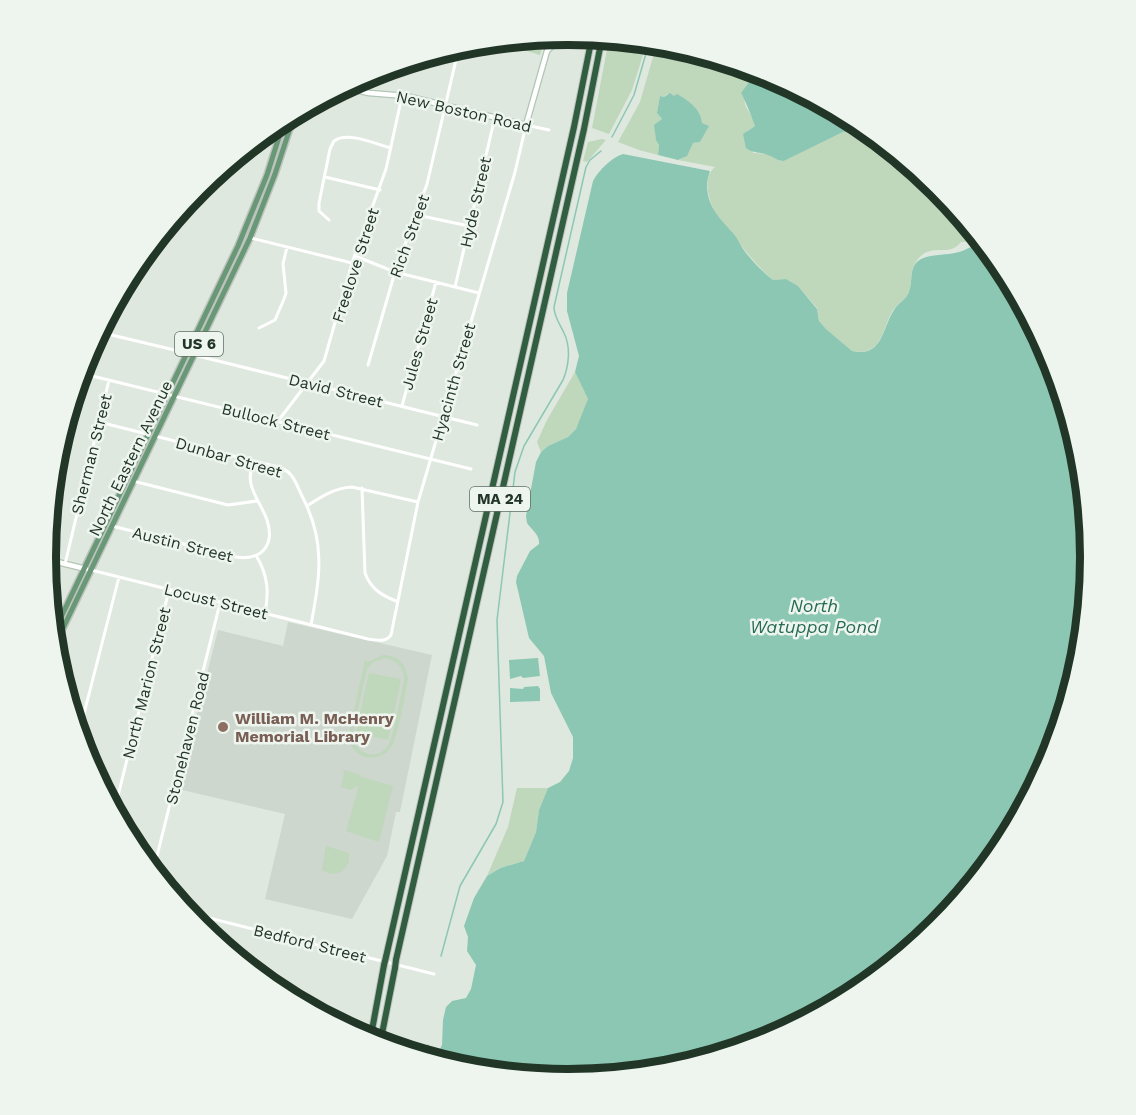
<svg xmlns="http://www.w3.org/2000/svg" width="1136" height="1115" viewBox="0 0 1136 1115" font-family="'Work Sans',sans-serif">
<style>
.built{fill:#cdd7ce}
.green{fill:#bfd7ba;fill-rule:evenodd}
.water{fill:#8cc7b4}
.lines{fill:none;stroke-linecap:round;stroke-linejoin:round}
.stream{stroke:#8cc7b4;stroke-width:1.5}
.secondary-casing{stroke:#b3c6b6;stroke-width:7}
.primary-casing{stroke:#bdc3be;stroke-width:8}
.highway-casing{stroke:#bdc3be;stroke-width:8}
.street{stroke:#fff;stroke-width:3}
.secondary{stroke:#fff;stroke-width:4.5}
.primary{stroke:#689875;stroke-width:5}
.highway{stroke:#315e40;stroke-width:6}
.highway-bridge-casing{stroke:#bdc3be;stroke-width:8;stroke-linecap:butt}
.highway-bridge{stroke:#315e40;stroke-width:6}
.education-dot{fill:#8d6e63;stroke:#eef5ee;stroke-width:2}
.labels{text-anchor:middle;stroke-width:5;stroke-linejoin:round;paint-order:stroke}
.shield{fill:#eef5ee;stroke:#5f6f63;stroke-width:1.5}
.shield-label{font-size:15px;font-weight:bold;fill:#223627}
.street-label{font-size:16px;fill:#223627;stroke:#eef5ee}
.education-label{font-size:16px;font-weight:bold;fill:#785e54;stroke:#eef5ee;text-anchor:start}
.water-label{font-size:18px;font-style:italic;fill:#246a54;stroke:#eef5ee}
.rim{fill:none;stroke:#223627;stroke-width:8}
</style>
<rect width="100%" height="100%" fill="#dfe8df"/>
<path class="built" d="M288 622 432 655 400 812H396L387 856 352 919 265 899 285 814 178 789 218 630 283 646Z"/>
<path class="green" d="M544 37 540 55 517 48 512 41H502Z
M609 39 647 42 632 90 609 134 592 128Z
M657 43 670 45 759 72 756 73C751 83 741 97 746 107 750 114 754 118 755 126L747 131 753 153 767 154 780 161H784L843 132 867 130 938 188 982 241 961 242C947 260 929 238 914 265 910 273 912 284 909 292 906 300 898 303 893 310 882 328 883 357 852 351L826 329 819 321 817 308 798 286 786 279 773 280C757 266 746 252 733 235 731 231 726 229 723 225 712 211 699 181 715 167L678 160C687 158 689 150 693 143L700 142 708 126 702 123C700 106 683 98 667 94L664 97 660 96 657 113 662 119C655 128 653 135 659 145L658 155 639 150 618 142 640 102Z
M602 139 606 140 587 162 583 161 588 142Z
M575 372 588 399 586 407 576 429 568 437 548 446 541 452 537 442 547 420Z
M383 655C398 655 406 664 408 679 405 694 399 734 391 747 386 756 373 760 363 756 353 752 349 744 349 734L365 660 368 662ZM386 658C398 661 405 669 404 681 399 701 397 723 390 742 381 764 351 755 353 731L367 669 373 662Z
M369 673 401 679 388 740 356 733Z
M345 770 360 775 361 778 362 777 393 786 379 842 346 831 359 785 350 790 341 787 344 774 343 772Z
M517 788H548L539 810 536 832 524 861 499 868 487 876 508 827Z
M326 846 349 853V862L342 872 330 874 322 870Z"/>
<path class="water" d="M759 72 768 74 859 123 867 130 843 132 784 161C776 161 773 156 765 154 758 152 753 153 746 148L743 134 755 126C754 122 743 95 741 93L756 73Z
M670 93 674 96 677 94C689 101 701 109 702 123L709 126 700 142 693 143 687 156 678 160 658 155 659 145 656 140 654 125 662 119 657 113 660 96 664 97Z
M623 154 710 171C709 175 707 180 707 185 707 206 720 219 733 233 738 239 741 247 746 253 754 263 763 272 773 280L786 279 798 286 817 309 819 321 826 329 852 351C883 358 882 328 894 310 898 303 906 300 909 292 913 282 909 268 918 261 929 253 946 256 959 252 964 251 967 248 972 247L974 252 986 246 1003 267 1051 358 1081 456 1091 558 1081 660 1072 689 1051 758 1003 848 938 928 858 993 768 1041 670 1071 568 1080 466 1070 434 1061 442 1045 443 1020 446 1007 452 1001 466 998 471 989 476 965 467 951 468 937 464 926 474 898 487 876 500 868 524 861 536 832 539 810 548 788 560 782 569 771 573 758V737L551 693 544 656 529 638 516 582 517 576 530 551 539 544C540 535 532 530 527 523L526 516 536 462 541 452 548 446 568 437 576 429 588 399 575 372 579 356 567 311V293L593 181C599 170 611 158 623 154Z
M538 658 540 676 523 678 521 676 510 679 509 660Z
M538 686 540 689V701L510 702V688L523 689 524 687Z"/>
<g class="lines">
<path class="stream" d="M612 137 634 95 649 43
M441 956 460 886 496 824 503 802 497 620 515 472 524 446 563 380C569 366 571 347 564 333 560 324 554 317 554 307L586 167 590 160 601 151
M426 1058 428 1045"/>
<g class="secondary-casing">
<path id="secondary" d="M343 87 369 93 406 96 526 125 547 51 558 40 574 35
M45 559 86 569"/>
</g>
<g class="primary-casing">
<path id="primary" d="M53 634 238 246 267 175 285 118
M54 647 250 238 275 174 295 113"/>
</g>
<g class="highway-casing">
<path id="highway" d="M386 957 574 127 592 37
M396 960 584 129 602 38
M370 1041 384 965
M380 1044 395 968"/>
</g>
<path class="street" d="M325 177 380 190
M417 215 469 226
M329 220 319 211V203L330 149 334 141C348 131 375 144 391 148
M251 238 352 263
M355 256 395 272 479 293
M455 287 495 117
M259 328 275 320 284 299 286 293 283 264 287 247
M99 332 187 353
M194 355 477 425
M368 365 395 272 427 184 459 47
M80 373 471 469
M402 406 436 282
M278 421 324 361 352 263 386 169 402 96
M99 422 147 434
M155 436 266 464C274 466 286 468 291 475 296 481 299 490 302 496 326 542 320 576 311 625
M133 481 228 505 257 501
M362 488 365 573C371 589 381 595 396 601
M307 506C322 496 335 488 352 487L418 502
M112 526 236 557C262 561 275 545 267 520 263 508 254 497 251 484 249 476 251 469 253 461
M257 557C268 576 269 592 265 613
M65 564 109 380
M91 570 368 639C377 640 385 643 391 635L418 502 515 172 526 125 549 130
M78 737 119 577
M114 812 169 590
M153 872 220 603
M185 912 434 974"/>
<use href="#secondary" class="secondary"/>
<use href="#primary" class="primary"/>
<use href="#highway" class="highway"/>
<g class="highway-bridge-casing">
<path id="highway-bridge" d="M384 965 386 957
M395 968 396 960"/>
</g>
<use href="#highway-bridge" class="highway-bridge"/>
</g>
<circle class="education-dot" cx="223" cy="727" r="6"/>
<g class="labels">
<g class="shield">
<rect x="175" y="332" width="48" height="24" rx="4.5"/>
<rect x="470" y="487" width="60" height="24" rx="4.5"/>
</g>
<g class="shield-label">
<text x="199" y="349">US 6</text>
<text x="500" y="504">MA 24</text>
</g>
<g class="street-label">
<text transform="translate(464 111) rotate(13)" y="6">New Boston Road</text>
<text transform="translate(475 202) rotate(-77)" y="6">Hyde Street</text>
<text transform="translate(409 236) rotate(-70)" y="6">Rich Street</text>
<text transform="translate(355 265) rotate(-72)" y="6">Freelove Street</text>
<text transform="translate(419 344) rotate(-74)" y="6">Jules Street</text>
<text transform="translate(453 382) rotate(-74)" y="6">Hyacinth Street</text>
<text transform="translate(336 390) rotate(14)" y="6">David Street</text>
<text transform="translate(276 421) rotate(14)" y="6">Bullock Street</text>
<text transform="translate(91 454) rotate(-76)" y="6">Sherman Street</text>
<text transform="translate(229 457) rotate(16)" y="6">Dunbar Street</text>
<text transform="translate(130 458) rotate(-64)" y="6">North Eastern Avenue</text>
<text transform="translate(183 544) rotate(14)" y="6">Austin Street</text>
<text transform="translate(216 601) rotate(14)" y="6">Locust Street</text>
<text transform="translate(146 683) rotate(-76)" y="6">North Marion Street</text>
<text transform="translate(187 738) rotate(-76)" y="6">Stonehaven Road</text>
<text transform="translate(310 943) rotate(14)" y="6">Bedford Street</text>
</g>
<g class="education-label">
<text x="235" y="724">William M. McHenry<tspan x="235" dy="18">Memorial Library</tspan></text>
</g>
<g class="water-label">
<text x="814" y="612">North<tspan x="814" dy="21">Watuppa Pond</tspan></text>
</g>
</g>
<path d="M0 0H1136V1115H0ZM56 557a512 512 0 1 1 1024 0a512 512 0 1 1-1024 0Z" fill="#eef5ee" fill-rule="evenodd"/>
<path class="rim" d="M56 557a512 512 0 1 1 1024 0a512 512 0 1 1-1024 0Z"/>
</svg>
